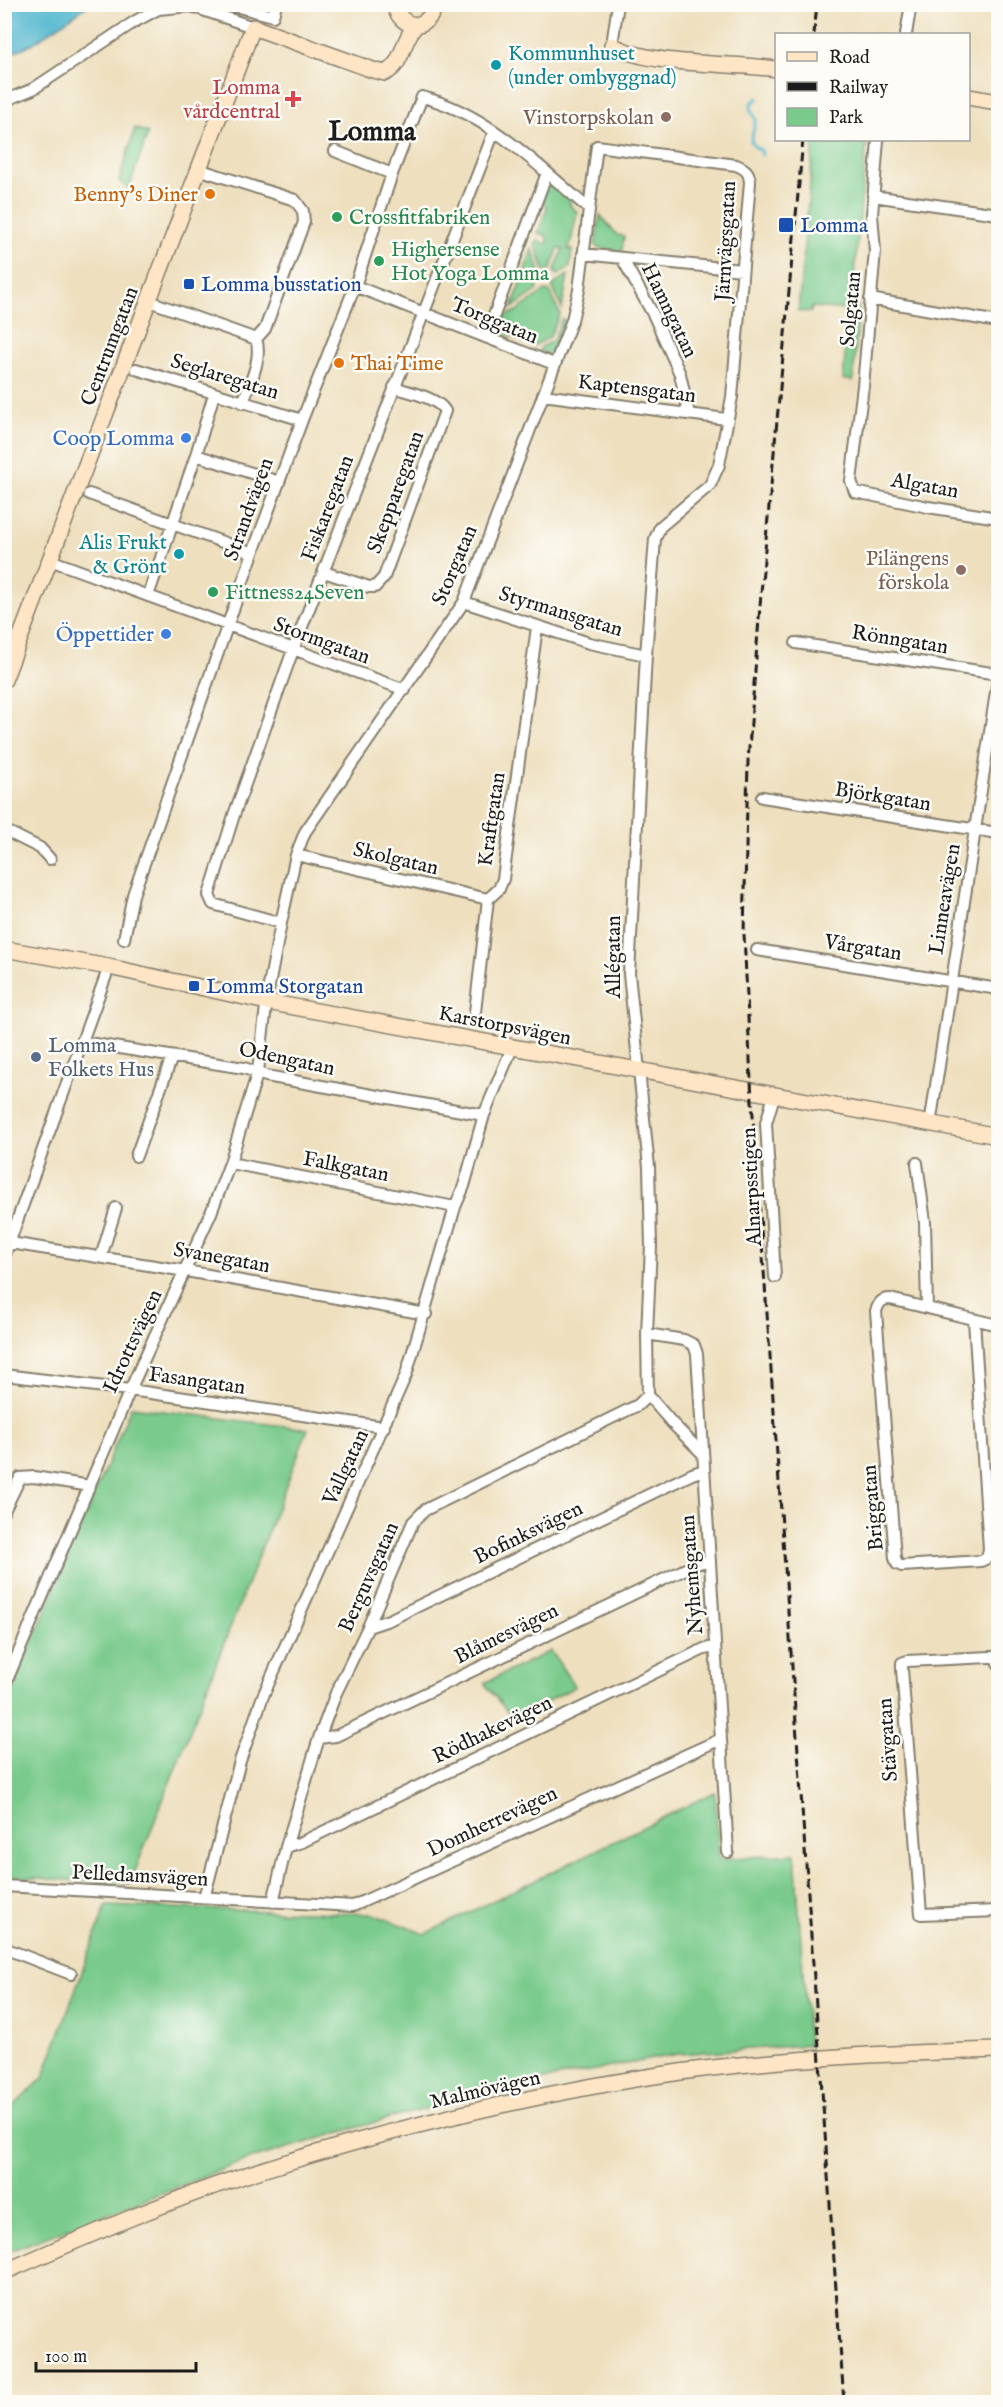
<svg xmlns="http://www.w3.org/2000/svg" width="1003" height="2407" viewBox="0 0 1003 2407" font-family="'IM FELL English',serif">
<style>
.green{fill:#79ca8b;stroke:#4a7354;stroke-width:1.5}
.water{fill:#50b6ce;stroke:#366975;stroke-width:1.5}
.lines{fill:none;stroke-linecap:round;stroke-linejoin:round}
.stream{stroke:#50b6ce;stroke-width:3}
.street-casing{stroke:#857e6d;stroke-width:14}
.secondary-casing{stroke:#857e6d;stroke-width:18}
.street{stroke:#fff;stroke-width:10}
.secondary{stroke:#fde5c5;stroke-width:15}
.rail{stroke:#1c1c1c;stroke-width:3;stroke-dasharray:9 4.5;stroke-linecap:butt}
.culture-dot{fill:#0f9aa8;stroke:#fdfcf7;stroke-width:2}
.health-dot{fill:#e0444e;stroke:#fdfcf7;stroke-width:2}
.education-dot{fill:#8d6e63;stroke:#fdfcf7;stroke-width:2}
.food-dot{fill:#e8710a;stroke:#fdfcf7;stroke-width:2}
.leisure-dot{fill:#2e9e5b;stroke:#fdfcf7;stroke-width:2}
.transit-dot{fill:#1a4fb4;stroke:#fdfcf7;stroke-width:2}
.shop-dot{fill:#3f7fe0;stroke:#fdfcf7;stroke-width:2}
.service-dot{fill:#5c6f8a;stroke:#fdfcf7;stroke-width:2}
.labels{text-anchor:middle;stroke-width:5;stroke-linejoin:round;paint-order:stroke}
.culture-label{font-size:21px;fill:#0d838f;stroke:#fdfcf7;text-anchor:start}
.health-label{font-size:21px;fill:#be3a42;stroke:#fdfcf7;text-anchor:end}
.education-label{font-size:21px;fill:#785e54;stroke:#fdfcf7;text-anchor:end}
.food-label{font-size:21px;fill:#c56008;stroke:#fdfcf7;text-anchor:end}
.leisure-label{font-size:21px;fill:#27864d;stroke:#fdfcf7;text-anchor:start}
.transit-label{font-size:21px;fill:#164399;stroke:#fdfcf7;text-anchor:start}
.street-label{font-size:21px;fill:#1c1c1c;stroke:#fdfcf7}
.shop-label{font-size:21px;fill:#366cbe;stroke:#fdfcf7;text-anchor:end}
.service-label{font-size:21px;fill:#4e5e75;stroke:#fdfcf7;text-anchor:start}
.district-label{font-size:27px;font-weight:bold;fill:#1c1c1c;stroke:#fdfcf7}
</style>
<rect width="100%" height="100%" fill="#fdfcf7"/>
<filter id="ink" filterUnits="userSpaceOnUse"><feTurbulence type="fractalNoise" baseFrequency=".0167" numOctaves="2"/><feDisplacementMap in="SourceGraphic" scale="12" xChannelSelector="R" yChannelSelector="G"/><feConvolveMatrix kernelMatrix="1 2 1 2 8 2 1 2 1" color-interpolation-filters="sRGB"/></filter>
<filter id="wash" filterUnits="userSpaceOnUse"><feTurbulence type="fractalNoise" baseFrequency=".008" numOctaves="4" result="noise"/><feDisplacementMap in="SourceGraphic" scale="24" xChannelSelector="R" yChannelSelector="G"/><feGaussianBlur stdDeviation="1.35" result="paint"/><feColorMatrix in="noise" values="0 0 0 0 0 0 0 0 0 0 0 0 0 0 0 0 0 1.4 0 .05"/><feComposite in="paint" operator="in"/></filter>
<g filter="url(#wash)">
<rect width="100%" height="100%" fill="#eedfbe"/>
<path class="green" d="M135 128 148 133 129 189 119 181Z
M814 140H867L852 299 859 308 853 381 843 379 849 310 812 307 811 312 798 311Z
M547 182 552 183 570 198V205L577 212 571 243 568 249 572 250 570 267 558 275 554 272 563 249H558L550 271 544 270 535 244 537 239 545 244 548 243 546 235 538 233 547 208 542 200Z
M600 215 617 235 624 236 622 251 598 248 595 245Z
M532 249 540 271 536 280 538 290 512 308Z
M568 275 562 309 552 286Z
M545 291 550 292 560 314 549 338 533 346 500 332 507 325 504 316 515 312Z
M562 319 565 320 554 348 548 353 539 352 541 347 553 341Z
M131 1407 308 1429 130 1884 5 1876V1707Z
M551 1651 575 1687 513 1719 484 1683Z
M715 1792 719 1859 795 1854 808 2045 678 2054 523 2084 379 2121 244 2161 5 2253V2114L43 2078 106 1906 373 1914 425 1934Z"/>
<path class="water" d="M4 5 5 4 89 5 32 44 5 56Z"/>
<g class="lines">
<path class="stream" d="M758 98 751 104V111L756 119 751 141 755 147 761 150 762 155"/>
</g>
</g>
<g filter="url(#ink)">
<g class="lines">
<g class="street-casing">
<path id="street" d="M227 4 273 16 276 4
M906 34 911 4
M612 45 618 4
M4 101 33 89 134 22 158 9 191 6 253 27
M878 140 872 215 875 251 863 386 851 481 855 492 928 507 998 518
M335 151 392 174
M873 196 998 214
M583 254 742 270
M622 258 654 316 680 374 689 414
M355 286 554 364
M870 299 998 322
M149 301 256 339 265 329 304 222 303 211 295 200 198 169
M486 337 547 173
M136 369 302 420
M214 394 196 455 279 482
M543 395 726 419
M243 403C249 384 263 359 256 339
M89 494 253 553
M50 560 405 690
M324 572 369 587H375L384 577 445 411C437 397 408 392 394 387
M148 596 196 455
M464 602 589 643 646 655
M796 643 998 674
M762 797 998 833
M4 830 40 848 50 859
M296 855 488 899
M281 923 213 904 209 895 234 815 293 650 492 137 497 134
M124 939 133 895 255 547 302 420 355 286 392 174 422 97C487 113 538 166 588 208
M757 950 998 989
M475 1012 488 899 499 889 503 879 537 627
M82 1042 244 1068 266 1076 484 1115
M774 1096 766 1123 775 1277
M930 1125 998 679
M136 1156 172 1057
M230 1163 455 1207
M917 1163 925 1222 927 1308
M10 1243 186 1271 426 1314
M4 1257 109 967
M101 1257 116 1208
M974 1320 989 1549 987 1558 981 1561 902 1566 897 1564 895 1558 876 1311C879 1303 881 1299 890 1299L998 1325
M647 1334 684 1340 694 1345 697 1354 728 1852
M4 1375 130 1390 384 1427
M4 1511 20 1478 34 1477 90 1486
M368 1627 389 1620 692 1474 704 1470
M998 1663 996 1657H990L907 1661 902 1663V1669L921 1914 998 1911
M4 1687 130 1390 211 1213 230 1163 258 1071 268 991 281 923 296 855 305 832 464 602 572 320 579 290 597 146 736 165C746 169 749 172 750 182L732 397 719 465 710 485 660 527 655 539 646 655 629 974 649 1167 651 1245 647 1334 648 1395 672 1423 703 1454
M319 1738 336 1736 696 1564 710 1560
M286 1847 302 1842 704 1649 715 1647
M4 1886 353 1906 721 1739
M204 1898 240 1761 263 1696 406 1375 455 1207 464 1186 484 1115 512 1048
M273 1902 286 1847 319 1738 336 1693 368 1627 413 1522 425 1510 638 1405 648 1395
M4 1948 71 1974"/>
</g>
<g class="secondary-casing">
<path id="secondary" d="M394 4C401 31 429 32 435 4
M612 45C651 67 730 62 776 69
M968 97 998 102
M4 680 253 27 373 70 385 73C404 64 401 41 416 25
M4 949 109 967 267 1002 998 1136
M4 2272C91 2234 178 2196 268 2168 402 2126 540 2092 680 2072 785 2058 892 2053 998 2050"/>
</g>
<use href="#street" class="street"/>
<use href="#secondary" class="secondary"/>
<path class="rail" d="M814 34 817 4
M803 140 761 593 748 761 744 934 752 1101 844 2402"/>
</g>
</g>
<g class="culture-dot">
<circle cx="496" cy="65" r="6"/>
<circle cx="179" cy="554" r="6"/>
</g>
<path class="health-dot" d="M290 90h6v6h6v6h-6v6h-6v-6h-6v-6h6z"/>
<g class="education-dot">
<circle cx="666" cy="117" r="6"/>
<circle cx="961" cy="570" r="6"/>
</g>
<g class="food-dot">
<circle cx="210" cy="194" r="6"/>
<circle cx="339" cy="363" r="6"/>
</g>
<g class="leisure-dot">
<circle cx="337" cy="217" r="6"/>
<circle cx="379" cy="261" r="6"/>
<circle cx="213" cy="592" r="6"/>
</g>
<g class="transit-dot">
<rect x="778" y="217" width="16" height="16" rx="3"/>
<rect x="183" y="278" width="12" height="12" rx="3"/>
<rect x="188" y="980" width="12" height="12" rx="3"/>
</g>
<g class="shop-dot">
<circle cx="186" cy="438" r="6"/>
<circle cx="166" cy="634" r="6"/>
</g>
<circle class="service-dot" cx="36" cy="1057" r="6"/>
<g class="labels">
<g class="culture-label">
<text x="508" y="60">Kommunhuset<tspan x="508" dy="24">(under ombyggnad)</tspan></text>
<text x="167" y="549" text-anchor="end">Alis Frukt<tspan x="167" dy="24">&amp; Grönt</tspan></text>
</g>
<g class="health-label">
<text x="280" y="94">Lomma<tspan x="280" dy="24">vårdcentral</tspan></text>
</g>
<g class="education-label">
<text x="654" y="124">Vinstorpskolan</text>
<text x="949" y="565">Pilängens<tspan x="949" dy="24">förskola</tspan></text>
</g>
<g class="food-label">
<text x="198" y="201">Benny's Diner</text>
<text x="351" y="370" text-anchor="start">Thai Time</text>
</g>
<g class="leisure-label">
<text x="349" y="224">Crossfitfabriken</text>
<text x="391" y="256">Highersense<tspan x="391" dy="24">Hot Yoga Lomma</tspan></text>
<text x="225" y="599">Fittness24Seven</text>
</g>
<g class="transit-label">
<text x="800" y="232">Lomma</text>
<text x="201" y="291">Lomma busstation</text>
<text x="206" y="993">Lomma Storgatan</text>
</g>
<g class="street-label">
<text transform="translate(725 241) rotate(-87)" y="7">Järnvägsgatan</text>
<text transform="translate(850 309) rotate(-85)" y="7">Solgatan</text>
<text transform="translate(670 310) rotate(64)" y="7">Hamngatan</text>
<text transform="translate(495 320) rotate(22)" y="7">Torggatan</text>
<text transform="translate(109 346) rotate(-69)" y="7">Centrumgatan</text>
<text transform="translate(225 376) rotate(17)" y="7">Seglaregatan</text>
<text transform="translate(637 388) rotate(7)" y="7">Kaptensgatan</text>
<text transform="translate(925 485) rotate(10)" y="7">Algatan</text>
<text transform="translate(395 492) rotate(-70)" y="7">Skepparegatan</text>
<text transform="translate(327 508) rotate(-69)" y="7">Fiskaregatan</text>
<text transform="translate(248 509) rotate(-70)" y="7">Strandvägen</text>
<text transform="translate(454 565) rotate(-67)" y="7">Storgatan</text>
<text transform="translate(561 611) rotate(17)" y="7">Styrmansgatan</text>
<text transform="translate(900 639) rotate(9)" y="7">Rönngatan</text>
<text transform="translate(322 640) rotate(20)" y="7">Stormgatan</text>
<text transform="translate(883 796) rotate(9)" y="7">Björkgatan</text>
<text transform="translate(491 819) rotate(-82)" y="7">Kraftgatan</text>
<text transform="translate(396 858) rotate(13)" y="7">Skolgatan</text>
<text transform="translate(944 899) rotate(-81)" y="7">Linneavägen</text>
<text transform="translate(863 947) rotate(9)" y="7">Vårgatan</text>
<text transform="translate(613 957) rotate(-90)" y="7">Allégatan</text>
<text transform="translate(505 1025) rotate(11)" y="7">Karstorpsvägen</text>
<text transform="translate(287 1058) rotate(12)" y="7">Odengatan</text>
<text transform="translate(346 1166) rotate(11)" y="7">Falkgatan</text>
<text transform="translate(751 1187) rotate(-93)" y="7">Alnarpsstigen</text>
<text transform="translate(222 1257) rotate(10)" y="7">Svanegatan</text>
<text transform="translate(132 1341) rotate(-65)" y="7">Idrottsvägen</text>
<text transform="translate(197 1380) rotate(8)" y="7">Fasangatan</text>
<text transform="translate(345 1467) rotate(-65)" y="7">Vallgatan</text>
<text transform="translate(872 1508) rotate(-95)" y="7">Briggatan</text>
<text transform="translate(528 1532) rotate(-26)" y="7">Bofinksvägen</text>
<text transform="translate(691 1575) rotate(-94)" y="7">Nyhemsgatan</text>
<text transform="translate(368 1577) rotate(-66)" y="7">Berguvsgatan</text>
<text transform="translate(506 1633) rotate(-26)" y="7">Blåmesvägen</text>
<text transform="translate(492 1729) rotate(-26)" y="7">Rödhakevägen</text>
<text transform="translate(887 1740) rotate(-94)" y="7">Stävgatan</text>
<text transform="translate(492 1821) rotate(-25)" y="7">Domherrevägen</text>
<text transform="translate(140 1875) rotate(3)" y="7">Pelledamsvägen</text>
<text transform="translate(485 2089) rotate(-13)" y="7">Malmövägen</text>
</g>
<g class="shop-label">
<text x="174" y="445">Coop Lomma</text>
<text x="154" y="641">Öppettider</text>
</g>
<g class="service-label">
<text x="48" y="1052">Lomma<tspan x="48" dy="24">Folkets Hus</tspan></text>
</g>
<g class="district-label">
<text x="372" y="140">Lomma</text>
</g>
</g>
<rect width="1003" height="2407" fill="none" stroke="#fdfcf7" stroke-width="24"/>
<rect x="775" y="33" width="195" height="108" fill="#fdfcf7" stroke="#a3a29f" stroke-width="1.5"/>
<rect x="787" y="52" width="30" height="9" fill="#fde5c5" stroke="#a3a29f" stroke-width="1.5"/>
<text x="829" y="63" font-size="18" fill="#1c1c1c">Road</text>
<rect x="787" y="82" width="30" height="9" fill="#1c1c1c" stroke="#a3a29f" stroke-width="1.5"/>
<text x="829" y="93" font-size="18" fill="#1c1c1c">Railway</text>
<rect x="787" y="108" width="30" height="18" fill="#79ca8b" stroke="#a3a29f" stroke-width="1.5"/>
<text x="829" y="123" font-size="18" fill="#1c1c1c">Park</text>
<path d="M36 2362v9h160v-9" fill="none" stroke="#1c1c1c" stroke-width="3"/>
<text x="45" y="2362" font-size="18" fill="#1c1c1c" stroke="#fdfcf7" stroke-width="4.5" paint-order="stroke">100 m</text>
</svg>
